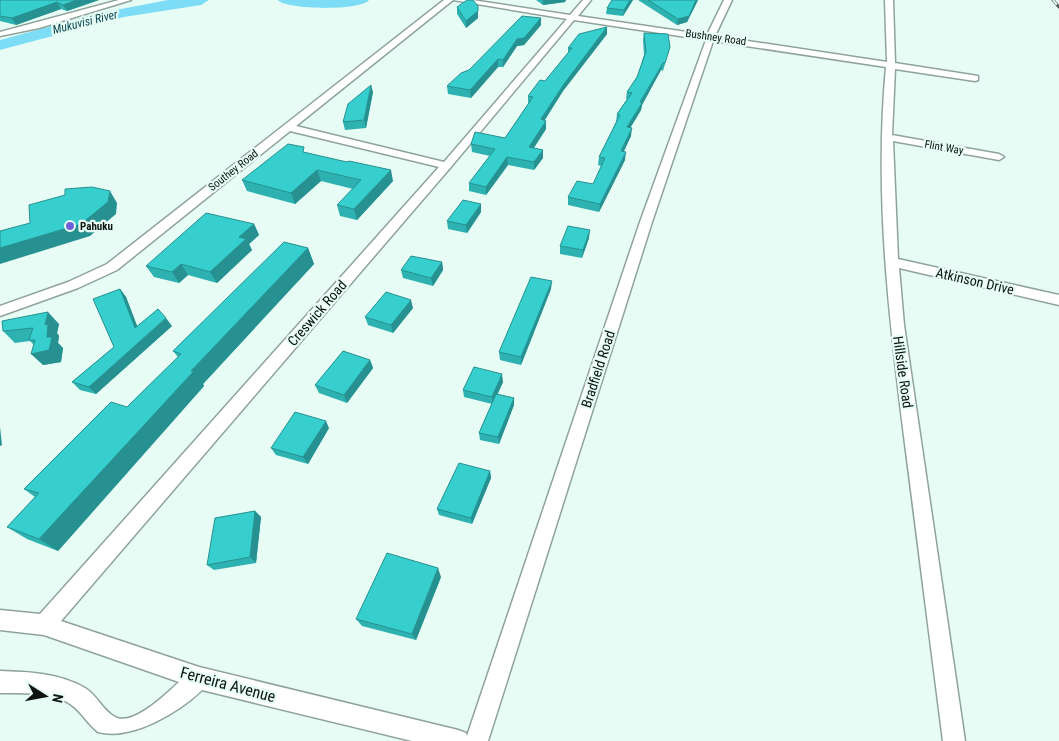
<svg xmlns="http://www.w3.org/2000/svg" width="1059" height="741" viewBox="0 0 1059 741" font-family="'Roboto Condensed',sans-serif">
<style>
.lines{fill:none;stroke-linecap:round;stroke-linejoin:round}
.river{fill:#7dddf6;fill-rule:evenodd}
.street-casing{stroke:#8fa39c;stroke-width:3}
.street{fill:#fff;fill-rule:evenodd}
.rail-casing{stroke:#4f5a57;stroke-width:3}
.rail{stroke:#e7fcf4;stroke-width:2;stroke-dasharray:6;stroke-linecap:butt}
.wall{fill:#2eb2b1}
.shaded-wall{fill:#269190}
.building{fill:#36cfce;stroke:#269190}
.poi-dot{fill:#7061db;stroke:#e7fcf4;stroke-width:2}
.labels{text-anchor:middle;stroke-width:4.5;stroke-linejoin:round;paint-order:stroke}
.far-street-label{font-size:11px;fill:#0d1412;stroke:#e7fcf4}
.far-poi-label{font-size:11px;font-weight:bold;fill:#0d1412;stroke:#e7fcf4;text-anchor:start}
.far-water-label{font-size:12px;font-style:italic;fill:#0c4754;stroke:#e7fcf4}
.street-label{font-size:14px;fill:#0d1412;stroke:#e7fcf4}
.near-street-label{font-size:16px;fill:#0d1412;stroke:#e7fcf4}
</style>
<rect width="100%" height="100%" fill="#e7fcf4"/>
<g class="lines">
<path class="river" d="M168 0H209L201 5 124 17 0 50V40L100 13Z
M278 0H369C361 11 286 10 278 0Z"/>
<g class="street-casing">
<path id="street" d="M119 0H131L39 28 0 36V32Z
M444 0H453L296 126 444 162 567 19 453 0H472L570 15 583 0H591L578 16 707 35 724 0H732L715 36 887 62 885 0H893L895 63 978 76V80L975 81 895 69 892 135 999 154 1004 157 999 160 893 141 898 259 1059 295V305L899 268 904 325 965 741H943C930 642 918 543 905 444 889 319 874 194 886 67L713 41 652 222 488 741H412L202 690C179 712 132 741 98 732 86 723 80 708 65 701 45 692 21 693 0 693V671C29 672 59 673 85 688 97 695 103 711 115 717 133 727 167 693 179 682L44 635 0 630V610L40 614 439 167 290 131 117 270 78 288 0 316V306L68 282 107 264ZM574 20 706 40 640 222 467 736 466 733 458 730 199 667 61 621 450 168Z"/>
</g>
<use href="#street" class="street"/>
<g class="rail-casing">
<path id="rail" d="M1053 0 1059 7"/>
</g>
<use href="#rail" class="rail"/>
</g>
<path class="wall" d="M0 0H99L67 11 61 9 16 25 0 21Z
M536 0H566L565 2 543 5Z
M633 0 623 16 606 14 607 8Z
M638 0H698L687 22 677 25Z
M457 7 478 18 466 28 457 14Z
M541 18V25L524 45 517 46 503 67H498L471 98 448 94 447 86Z
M607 27V34L563 91 545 120 546 121V129L534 148 543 150V158L534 170 508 165 486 195 469 191V183L490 156 472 152 471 144 505 138 528 104V96L545 81 568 53V48Z
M644 33 670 47 663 71 661 70 642 105 641 110 630 128 631 136 624 151 625 160 599 212 568 205V197L593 184 601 166 598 165 599 157 616 122 617 114 627 99H626L627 92 637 77 644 55 643 40Z
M373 92 366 128 345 130 343 122Z
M305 152 393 181 357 220 340 216 337 205 353 189 321 181 295 204 247 191 242 180Z
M481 204V212L467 233 448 229 447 221Z
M254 224 259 235 249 244 252 250 217 283 188 275 179 283 154 277 146 266Z
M589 238 582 258 560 254V246Z
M308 248 314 264 203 384 204 386 58 551 27 539 7 527 35 497 24 489 127 407 178 357 173 351Z
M442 262 443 270 433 286 403 278 401 270Z
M120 289 126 297 137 326H172L96 394 80 390 72 382 114 347Z
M551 289 521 365 500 360 499 352Z
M413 308 393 333 368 325 365 317Z
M59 324 57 333 59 336 58 343 63 348 61 362 43 365 34 345 30 341 15 343 3 331Z
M370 360 373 368 347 403 319 393 315 385Z
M503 382 497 394 514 398V405L499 444 480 440 479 433 492 404 464 397 463 390Z
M329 428 308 464 276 455 271 448Z
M490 471 491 478 472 524 439 515 437 509Z
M255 511 261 517 256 563 214 570 207 565Z
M441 577 416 640 362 626 356 619Z"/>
<path class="shaded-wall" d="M77 0H99L67 11 63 5Z
M543 0H566L565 2 543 5Z
M630 0H633L623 16 624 10Z
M696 0H698L687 22 677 25 678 19Z
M57 2 61 9 16 25 12 18Z
M478 6V18L466 28V21Z
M541 18V25L524 45 517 46 503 67V60L517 39Z
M607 27V34L563 91 540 127 541 119 564 84Z
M498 59V67L471 98 470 90Z
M663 63 661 70 642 105 641 110 626 135 627 127Z
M371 85 373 92 366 128 364 120Z
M546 121V129L529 155V147Z
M632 128 631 136 620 159 621 151Z
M543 150V158L534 170V162Z
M626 152 625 160 599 212 600 204Z
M507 157 508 165 486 195V187Z
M317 170 321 181 295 204 291 193Z
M391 170 393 181 357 220 354 209Z
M110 191 117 203 116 214 90 236 0 264V248Z
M481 204V212L467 233 466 225Z
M254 224 259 235 249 244 252 250 217 283 210 272 239 237Z
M590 230 589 238 582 258 583 250Z
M308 248 314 264 203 384 204 386 58 551 39 539 191 371Z
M442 262 443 270 433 286 431 278Z
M181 264 188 275 179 283 172 272Z
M552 281 551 289 521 365V357Z
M120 289 126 297 141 336 135 328Z
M411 300 413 308 393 333 391 325Z
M48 312 59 324 57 333 59 336 58 343 63 348 61 362 43 365 31 354 47 337 45 325Z
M166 318 172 326 96 394 89 387Z
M370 360 373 368 347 403 344 395Z
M502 374 503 382 493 405 492 397Z
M514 398V405L499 444 498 437Z
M326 421 329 428 308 464 303 457Z
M0 427 2 445 0 446Z
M490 471 491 478 472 524 471 518Z
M255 511 261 517 256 563 250 557Z
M438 568 441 577 416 640 412 634Z"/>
<path class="building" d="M0 0H77L63 5 57 2 12 18 0 16Z
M467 0H473L478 6V11L466 21 457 7Z
M612 0H630L624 10 607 8Z
M648 0H696L689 16 678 19Z
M522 16 541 18 524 38 517 39 503 60 498 59 470 90 447 86 461 73 469 70Z
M607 27 564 84 541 119 546 121 529 147 543 150 534 162 507 157 486 187 469 183 495 149 471 144 475 132 505 138 533 97 528 96 540 80 545 81 572 48H568L579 34Z
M644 33 668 34 670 47 665 63H663L640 102 642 103 627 127 632 128 621 151 626 152 600 204 568 197 577 181 593 184 605 158 599 157 620 115 617 114 632 93 627 92 637 77 646 52Z
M371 85 364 120 343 122 348 104Z
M288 144 304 147 303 152 347 162 349 161 391 170 354 209 337 205 361 180 317 170 291 193 242 180Z
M92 187 110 191 108 202 81 224 0 248V231L30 223 29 205 65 195V189Z
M463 200 481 204 466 225 447 221Z
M206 213 254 224 239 237 246 239 210 272 181 264 172 272 146 266Z
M568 226 590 230 583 250 560 246Z
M284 242 308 248 191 371H194L39 539 7 527 39 493 24 489 111 402 127 407 181 354 173 351Z
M411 256 442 262 431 278 401 270Z
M531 277 552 281 521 357 499 352Z
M120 289 135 328 158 309 166 318 89 387 72 382 114 347 93 299Z
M386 292 411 300 391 325 365 317Z
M48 312 45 325 48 324 47 337H52L49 350 31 354 35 340H29L33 328 3 331 2 321Z
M343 351 370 360 344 395 315 385Z
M474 367 502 374 492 397 463 390Z
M496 394 514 398 498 437 479 433Z
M295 412 326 421 303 457 271 448Z
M459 463 490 471 471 518 437 509Z
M255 511 250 557 207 565 215 518Z
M387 553 438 568 412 634 356 619Z"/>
<circle class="poi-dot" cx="70" cy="226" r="5"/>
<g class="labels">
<g class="far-street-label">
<text transform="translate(716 37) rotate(8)" y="4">Bushney Road</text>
<text transform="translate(944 147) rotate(10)" y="4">Flint Way</text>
<text transform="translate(233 170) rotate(-38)" y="4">Southey Road</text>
</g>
<g class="far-poi-label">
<text x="80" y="230">Pahuku</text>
</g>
<g class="far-water-label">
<text transform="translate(85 22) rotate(-14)" y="4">Mukuvisi River</text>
</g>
<g class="street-label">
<text transform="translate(975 281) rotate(13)" y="5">Atkinson Drive</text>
<text transform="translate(317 313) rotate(-49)" y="5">Creswick Road</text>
<text transform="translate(598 369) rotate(-72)" y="5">Bradfield Road</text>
<text transform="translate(903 372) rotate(82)" y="5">Hillside Road</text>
</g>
<g class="near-street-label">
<text transform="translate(228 684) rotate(15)" y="6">Ferreira Avenue</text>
</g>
</g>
<g transform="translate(45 696) rotate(101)" stroke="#e7fcf4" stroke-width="4" paint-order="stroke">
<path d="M0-4L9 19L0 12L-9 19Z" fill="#0d1412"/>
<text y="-8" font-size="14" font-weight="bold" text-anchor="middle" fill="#0d1412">N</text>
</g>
</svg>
